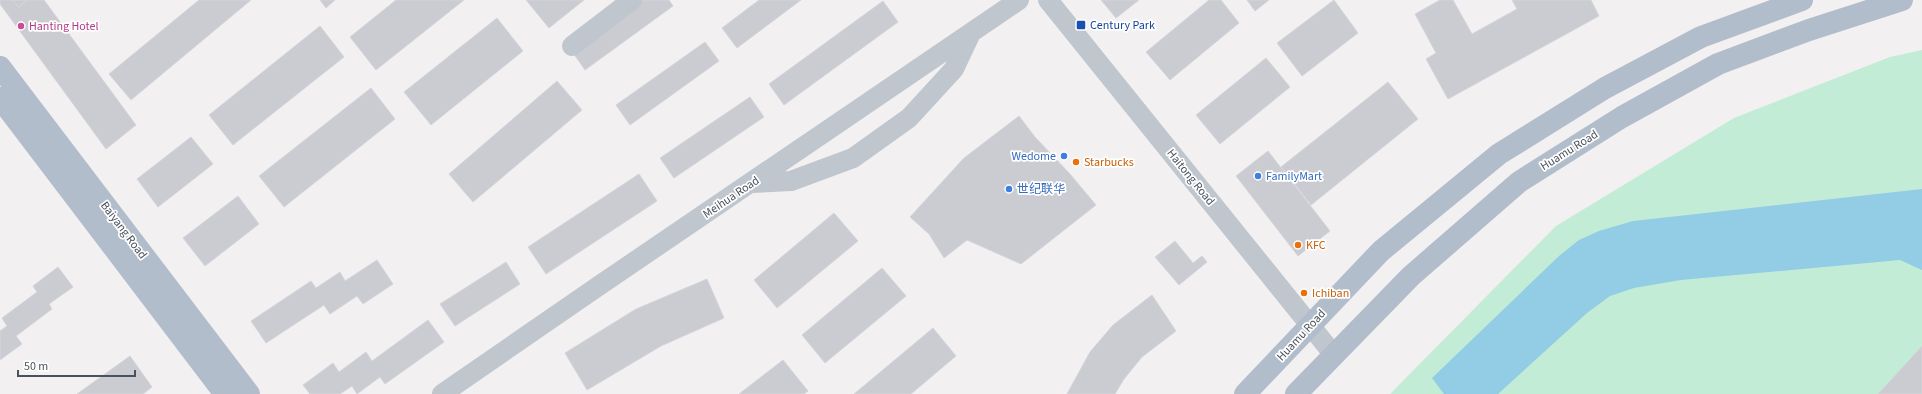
<svg xmlns="http://www.w3.org/2000/svg" width="1922" height="394" viewBox="0 0 1922 394" font-family="'Source Sans 3','Noto Sans SC',sans-serif">
<style>
.green{fill:#c2ecd6}
.water{fill:#93cde5}
.building{fill:#caccd2;stroke:#d4d6db}
.lines{fill:none;stroke-linecap:round;stroke-linejoin:round}
.minor{stroke:#bfc6cd;stroke-width:20}
.major{stroke:#b2bdcc;stroke-width:22}
.transit-dot{fill:#1a4fb4;stroke:#fff;stroke-width:1.5}
.hotel-dot{fill:#d1479c;stroke:#fff;stroke-width:1.5}
.shop-dot{fill:#3f7fe0;stroke:#fff;stroke-width:1.5}
.food-dot{fill:#e8710a;stroke:#fff;stroke-width:1.5}
.labels{text-anchor:middle;stroke-width:3.5;stroke-linejoin:round;paint-order:stroke}
.transit-label{font-size:12px;fill:#164399;stroke:#fff;text-anchor:start}
.hotel-label{font-size:12px;fill:#b23c85;stroke:#fff;text-anchor:start}
.street-label{font-size:12px;fill:#49515c;stroke:#fff}
.shop-label{font-size:12px;fill:#366cbe;stroke:#fff;text-anchor:start}
.food-label{font-size:12px;fill:#c56008;stroke:#fff;text-anchor:start}
</style>
<rect width="100%" height="100%" fill="#f2f0f0"/>
<path class="green" d="M1922 50V394H1390L1556 226 1734 118 1890 57Z"/>
<path class="water" d="M1922 189V270L1900 260 1681 280 1634 288 1610 296 1587 313 1498 394H1444L1432 378 1559 256 1579 240 1599 231 1633 221Z"/>
<path class="building" d="M0 0H12L19 7 27 0H44L136 125 106 149 0 4Z
M12 0H27L19 7Z
M199 0H251L131 100 109 74Z
M320 0H335L326 8Z
M396 0H464L376 70 350 37Z
M526 0H584L549 28Z
M640 0H669L673 6 585 70 571 50Z
M759 0H801L737 48 722 28Z
M1101 0H1139L1116 18Z
M1209 0H1221L1239 23 1170 80 1146 52Z
M1247 0H1269L1255 11Z
M1334 0 1358 33 1302 76 1277 43Z
M1440 0H1453L1472 34 1517 9 1512 0H1591L1599 16 1448 99 1426 59 1436 53 1415 14Z
M883 1 898 22 784 105 769 84Z
M497 18 523 51 431 125 404 92Z
M320 26 344 57 233 145 209 115Z
M705 42 719 61 630 125 616 105Z
M1266 58 1290 87 1220 144 1196 115Z
M557 81 582 110 473 202 449 174Z
M1388 82 1418 119 1311 205 1281 167Z
M371 88 395 119 284 207 259 176Z
M750 97 764 117 674 178 660 158Z
M1019 116 1035 137 1070 174 1096 205 1021 264 967 240 944 258 929 234 910 217 964 158Z
M191 137 213 164 158 207 137 179Z
M1268 151 1330 231 1298 256 1236 176Z
M639 174 657 201 546 274 528 247Z
M238 196 259 224 205 266 183 238Z
M834 213 858 241 777 308 754 280Z
M1175 241 1193 263 1202 256 1207 262 1179 285 1155 257Z
M377 260 393 284 363 304 357 296 330 314 324 305 266 343 251 321 311 281 316 288 340 272 345 281Z
M506 262 520 284 455 326 440 304Z
M58 267 73 287 49 304 52 309 16 336 22 344 0 360V331L7 326 2 318 37 292 33 286Z
M882 268 906 296 825 363 802 335Z
M707 279 724 318 661 346 587 390 565 353 636 309Z
M1152 295 1176 331 1142 357 1124 379 1115 394H1067L1090 352 1113 325Z
M428 320 444 342 385 384 380 377 357 394 352 386 340 394H310L303 385 333 363 339 372 366 352 372 361Z
M933 328 956 356 911 394H854Z
M1922 346V394H1878Z
M130 356 152 387 143 394H77Z
M783 360 808 391 804 394H739Z"/>
<g class="lines">
<path class="minor" d="M1048 0 1334 355
M572 46 632 0
M752 183 791 181 853 158 909 118 954 69 970 35
M442 394 600 285 1019 0"/>
<path class="major" d="M0 67 249 394
M0 98 225 394
M1245 394 1381 251 1499 154 1605 88 1701 37 1802 0
M1296 394 1411 276 1519 182 1622 117 1718 64 1809 30 1902 0"/>
</g>
<rect class="transit-dot" x="1076" y="20" width="10" height="10" rx="2"/>
<circle class="hotel-dot" cx="21" cy="26" r="4"/>
<g class="shop-dot">
<circle cx="1064" cy="156" r="4"/>
<circle cx="1258" cy="176" r="4"/>
<circle cx="1009" cy="189" r="4"/>
</g>
<g class="food-dot">
<circle cx="1076" cy="162" r="4"/>
<circle cx="1298" cy="245" r="4"/>
<circle cx="1304" cy="293" r="4"/>
</g>
<g class="labels">
<g class="transit-label">
<text x="1090" y="29">Century Park</text>
</g>
<g class="hotel-label">
<text x="29" y="30">Hanting Hotel</text>
</g>
<g class="street-label">
<text transform="translate(1569 150) rotate(-32)" y="4">Huamu Road</text>
<text transform="translate(1191 177) rotate(51)" y="4">Haitong Road</text>
<text transform="translate(731 197) rotate(-34)" y="4">Meihua Road</text>
<text transform="translate(124 230) rotate(53)" y="4">Baiyang Road</text>
<text transform="translate(1301 335) rotate(-47)" y="4">Huamu Road</text>
</g>
<g class="shop-label">
<text x="1056" y="160" text-anchor="end">Wedome</text>
<text x="1266" y="180">FamilyMart</text>
<text x="1017" y="193">世纪联华</text>
</g>
<g class="food-label">
<text x="1084" y="166">Starbucks</text>
<text x="1306" y="249">KFC</text>
<text x="1312" y="297">Ichiban</text>
</g>
</g>
<path d="M18 370v6h117v-6" fill="none" stroke="#49515c" stroke-width="2"/>
<text x="24" y="370" font-size="12" fill="#49515c" stroke="#ffffff" stroke-width="3" paint-order="stroke">50 m</text>
</svg>
